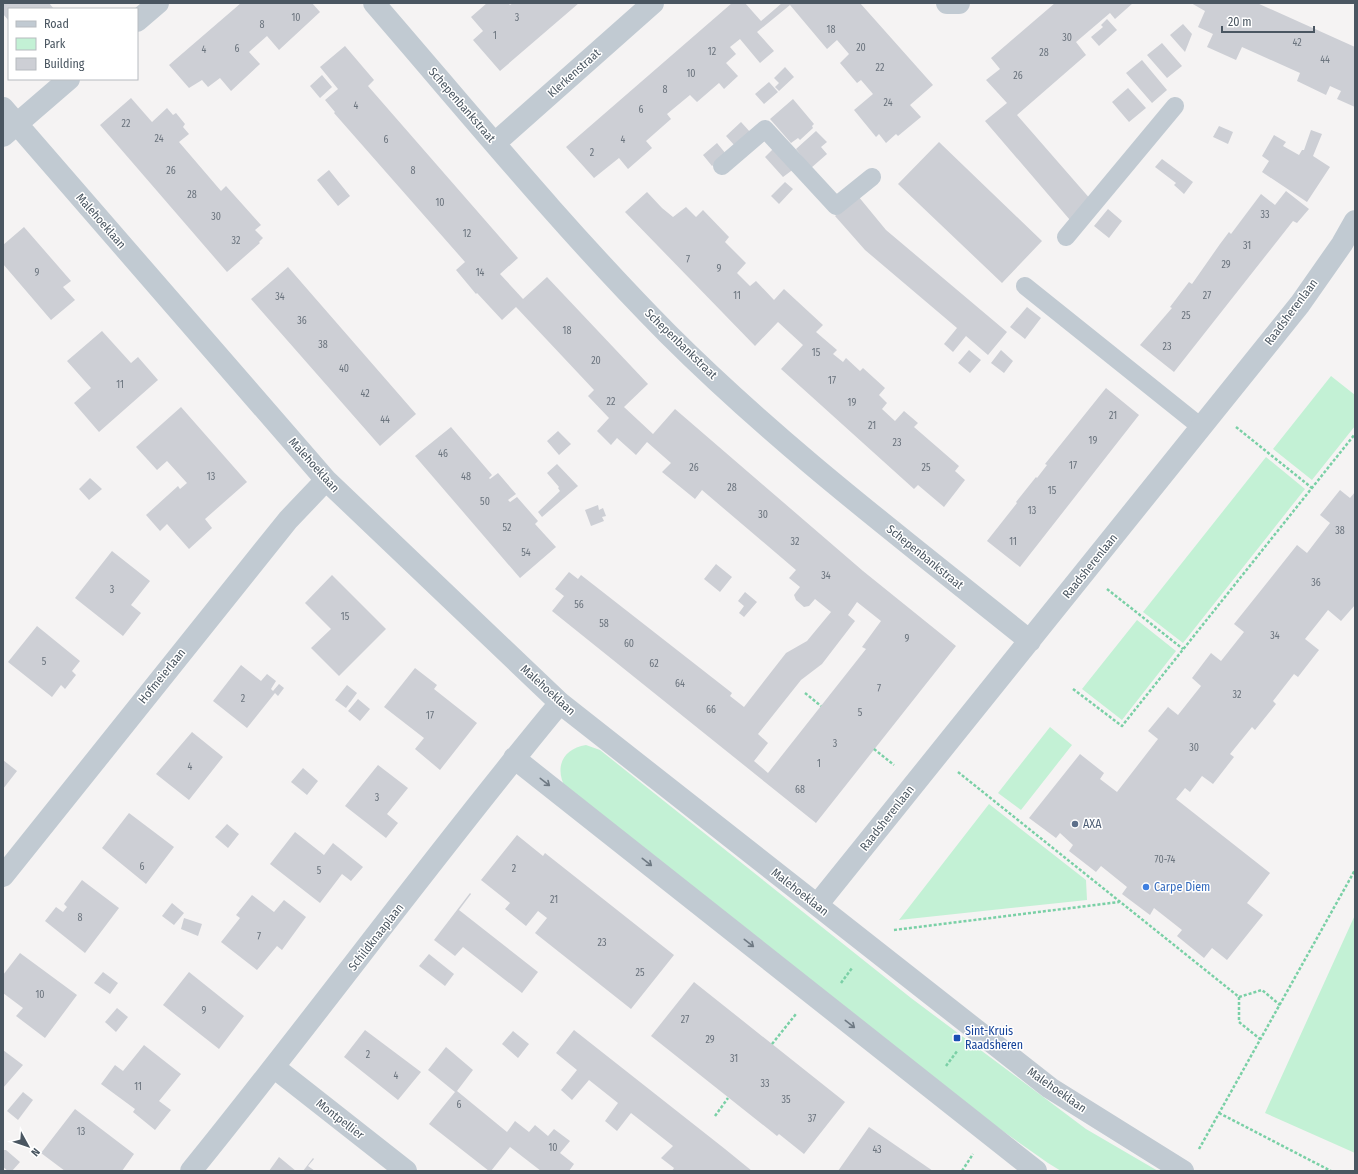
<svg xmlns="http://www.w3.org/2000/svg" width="1358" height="1174" viewBox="0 0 1358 1174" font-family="'Fira Sans Condensed',sans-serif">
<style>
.green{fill:#c3f1d5}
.building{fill:#cdcfd5;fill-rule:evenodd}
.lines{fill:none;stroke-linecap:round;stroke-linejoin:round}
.path{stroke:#7ad0a6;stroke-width:2.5;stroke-dasharray:3 2;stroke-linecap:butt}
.service{stroke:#c1cad2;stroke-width:18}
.minor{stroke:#c1cad2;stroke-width:22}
.oneway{stroke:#6e7983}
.service-dot{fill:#5c6f8a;stroke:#fff;stroke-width:1.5}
.shop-dot{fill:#3f7fe0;stroke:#fff;stroke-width:1.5}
.transit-dot{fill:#1a4fb4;stroke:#fff;stroke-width:1.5}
.labels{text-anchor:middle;stroke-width:3;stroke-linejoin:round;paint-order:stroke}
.number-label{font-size:10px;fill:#6b747e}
.street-label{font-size:12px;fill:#4a5661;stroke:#fff}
.service-label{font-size:12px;fill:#4e5e75;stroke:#fff;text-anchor:start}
.shop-label{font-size:12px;fill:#366cbe;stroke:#fff;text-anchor:start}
.transit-label{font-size:12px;fill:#164399;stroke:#fff;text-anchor:start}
</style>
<rect width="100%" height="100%" fill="#f5f3f3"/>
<path class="green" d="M1331 376 1355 395V426L1312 480 1273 449Z
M1266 457 1305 489 1183 643 1143 612Z
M1137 620 1176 651 1122 720 1082 689Z
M1050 727 1072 745 1021 810 998 793Z
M586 745 600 750 911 998 1086 1129 1158 1171H1061L1048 1163 960 1101 566 789C554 768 562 749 586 745Z
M989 804 1086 880 1087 900 899 920Z
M1355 915V1153L1265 1113Z"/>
<path class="building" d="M3 3H49L54 9H9V21L3 14Z
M241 3H312L320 12 279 50 267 36 249 52 260 64 231 91 220 78 208 87 202 80 189 88 169 65Z
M487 3H508L510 5 513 3H579L500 71 473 40 483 31 471 17Z
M732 3H745L761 21 782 3H860L933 85 910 105 921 117 898 136 896 134 886 143 879 134 876 137 854 110 873 94 861 80 857 83 840 63 849 54 837 40 827 49 790 5 757 32 774 51 760 63 740 39 730 47 736 54 726 63 738 76 724 89 719 83 697 102 690 95 667 114 671 119 646 141 652 148 628 169 619 158 594 178 566 147Z
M1055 3H1133L1115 19 1110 13 1076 42 1086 55 1017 115 1092 201 1070 220 985 121 1007 103 986 80 1000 69 991 58Z
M1191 3H1257L1355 47V107L1337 99 1341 91 1330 86 1326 95 1297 81 1300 73 1242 47 1236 60 1207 47 1213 34 1198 27 1205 11Z
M1107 19 1117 30 1099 46 1091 37 1103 27 1101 25Z
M1183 24 1192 34 1185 52 1170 35Z
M1162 43 1182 66 1167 78 1147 55Z
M345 46 374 80 368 86 518 258 500 274 523 299 547 277 648 384 624 407 653 434 675 409 863 571 956 646 816 823 552 611 564 596 555 589 569 572 578 579 581 575 732 693 730 696 744 707 786 653 807 641 831 612 815 599 809 606 804 607 796 600 794 595 800 587 789 578 796 570 702 490 695 499 662 472 671 463 647 442 636 455 617 438 611 445 597 431 609 418 588 396 594 390 516 307 502 320 477 293 476 294 456 270 465 262 334 113 335 112 325 100 338 89 320 67ZM857 602 881 621 862 647 866 649 768 773 754 761 768 743 758 734 801 680 822 664 855 621 848 615Z
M1142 60 1167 90 1152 103 1126 73Z
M785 67 794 77 779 91 775 87 779 83 774 78Z
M322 75 332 87 320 98 310 86Z
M769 82 778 92 764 104 755 94Z
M1128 88 1146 108 1129 122 1112 102Z
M131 98 152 122 167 108 173 115 176 113 185 124 183 127 189 134 179 142 221 191 226 186 261 225 255 230 263 238 259 242 260 243 227 272 100 125Z
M793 99 814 124 812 126 813 128 800 140 798 138 791 143 770 119Z
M741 122 751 133 735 146 726 136Z
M1219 126 1233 132 1228 144 1213 137Z
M1311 130 1322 134 1313 156 1330 167 1307 202 1262 172 1269 161 1262 156 1274 135 1286 142 1283 146 1299 155 1302 150H1304Z
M816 131 827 142 821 147 827 154 811 168 796 149Z
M939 142 1042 241 1002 283 898 184Z
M717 143 726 154 712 166 703 155Z
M776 146 795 168 783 177 765 157Z
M1162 159 1193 182 1184 194 1174 185 1176 183 1155 167Z
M329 170 350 196 338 206 317 180Z
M785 182 793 189 779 204 771 196Z
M1286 191 1309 209 1297 223 1293 221 1174 372 1140 345 1172 308 1170 307 1189 282 1192 284 1220 244 1229 232 1231 234 1261 194 1275 205Z
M647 192 662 208 673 217 686 207 696 217 703 210 729 237 725 242 746 263 737 273 750 286 756 281 774 300 784 289 823 325 816 332 837 350 833 354 843 362 846 358 860 371 863 368 885 388 879 395 887 403 882 409 895 421 904 411 918 423 914 427 959 466 955 471 965 480 944 507 918 485 914 489 781 369 803 345 778 322 755 346 625 212Z
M858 196 886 230 1007 332 988 355 966 336 953 352 944 344 957 328 865 250 835 216Z
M1108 209 1122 221 1109 238 1094 226Z
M24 227 71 281 63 287 75 300 51 320 3 264V245Z
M288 267 416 414 380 446 251 299Z
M1027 307 1041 318 1025 339 1010 327Z
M102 331 131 363 138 357 158 380 99 432 74 403 91 388 67 361Z
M969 350 981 360 970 373 958 363Z
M1001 350 1013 361 1004 373 991 363Z
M1106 388 1139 415 1020 567 987 541 1017 503 1016 502 1036 477 1037 478 1047 465 1045 464Z
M181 407 247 482 205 519 212 528 189 549 167 524 160 531 146 515 178 486 180 489 187 483 167 461 157 470 136 447Z
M451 427 492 475 489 478 490 479 498 473 516 494 508 500 510 502 517 497 538 521 535 524 556 547 520 578 415 456Z
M558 431 571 444 559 455 547 441Z
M557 464 578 486 542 517 538 512 560 491 558 488 559 487 547 473Z
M90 478 102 489 89 500 79 489Z
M1340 490 1350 498 1355 492V605L1341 621 1328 610 1317 624 1305 639 1319 650 1298 677 1294 674 1273 701 1276 704 1255 730 1252 727 1230 754 1234 757 1213 784 1202 776 1190 792 1185 788 1176 799 1270 873 1247 903 1263 915 1227 960 1212 948 1204 958 1177 936 1182 930 1154 908 1150 915 1122 894 1127 887 1101 866 1096 872 1069 851 1073 845 1060 833 1056 838 1029 818 1080 754 1104 773 1100 779 1117 792 1158 739 1148 731 1168 707 1178 715 1201 686 1192 678 1211 653 1221 661 1244 632 1234 624 1254 599 1297 545 1307 553 1330 523 1320 515Z
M598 505 599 510 603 508 606 516 602 517 604 521 591 526 585 510Z
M112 551 150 581 131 605 141 613 123 636 75 598Z
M716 564 732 577 720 592 704 579Z
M332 575 386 629 339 676 311 648 331 629 305 603Z
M745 592 757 602 744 617 739 613 744 606 738 601Z
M37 626 80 661 72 671 76 675 65 689 61 685 52 697 8 662Z
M241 665 261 681 267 674 276 681 271 689 273 691 279 684 284 688 278 696 275 693 247 728 213 701Z
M415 668 437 685 434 689 477 723 440 770 415 749 424 738 384 707Z
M347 685 357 693 346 708 335 700Z
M358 699 370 709 360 721 348 711Z
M192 732 223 757 189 800 156 774Z
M3 760 17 771 3 789Z
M378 765 408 788 387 814 398 823 386 838 345 806Z
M303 768 318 781 307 795 291 782Z
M129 813 174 847 146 884 102 848Z
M227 824 239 834 228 848 215 837Z
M295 832 324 855 333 843 363 867 351 881 342 874 320 903 270 864Z
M517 835 543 856 545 853 674 955 631 1009 535 933 547 918 538 911 526 926 505 909 510 903 481 880Z
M82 880 119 908 85 953 45 921 56 907 63 912 67 907 64 904Z
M470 893 471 894 459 910 538 972 522 993 463 947 455 956 434 940Z
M252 895 274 912 284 900 306 917 282 950 277 946 257 970 221 942 240 918 236 915Z
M172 903 184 913 174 925 162 916Z
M184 918 202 924 198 936 181 929Z
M20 953 77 995 45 1038 16 1016 23 1008 3 993V975Z
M429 954 454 974 445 986 419 966Z
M103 972 118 983 110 994 94 983Z
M189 972 244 1016 219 1049 163 1005Z
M694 982 845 1102 804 1154 779 1134 777 1136 651 1036Z
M117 1008 128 1017 116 1032 105 1022Z
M365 1030 421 1072 398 1100 344 1057Z
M574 1030 725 1149 752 1171H672L674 1168 661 1158 673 1146 631 1113 617 1131 605 1121 618 1103 589 1080 572 1100 561 1090 577 1070 556 1053Z
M513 1031 529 1044 518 1058 502 1044Z
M144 1045 181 1074 159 1101 171 1110 155 1130 133 1112 135 1109 101 1084 115 1065 123 1071Z
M446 1047 473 1070 457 1091 507 1132 515 1121 529 1132 535 1125 548 1136 554 1129 570 1141 560 1153 574 1164 569 1171H541L510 1147 491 1171H489L429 1124 455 1092 428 1070Z
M3 1050 23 1065 3 1088Z
M23 1092 33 1100 18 1120 7 1111Z
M75 1109 134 1154 122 1171H65L41 1153Z
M869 1127 933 1171H838Z
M3 1150H6L20 1162 12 1171H8L3 1167Z
M279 1157 296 1171H269Z
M313 1158 314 1159 308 1166 315 1171H303Z"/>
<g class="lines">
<path class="path" d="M1236 427 1312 488
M1107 589 1183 649
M1073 689 1122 726 1355 434
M805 693 821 706
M874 749 894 765
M958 772 1239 997 1262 990 1280 1005
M894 930 1119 902
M841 983 852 968
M1239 997V1022L1260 1039
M772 1044 796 1014
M946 1066 958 1050
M1219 1113 1331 1171
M715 1116 728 1098
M1199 1149 1355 870
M962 1171 973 1154"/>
<path class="service" d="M722 166 765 129 836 206 872 177
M1066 237 1175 106
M1025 286 1201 427"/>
<path class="minor" d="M374 3C470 114 564 229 668 334 780 446 907 542 1030 641
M947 3H959
M137 21 158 3
M3 108 326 480 560 703 1050 1088 1183 1171
M3 136 69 79
M495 143 653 3
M514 758 1036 1171
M3 876 288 520 326 480
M817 905 1300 304 1342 244 1355 221
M275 1068 406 1171
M191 1171C316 1017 433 856 560 703"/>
</g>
<defs><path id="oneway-shaft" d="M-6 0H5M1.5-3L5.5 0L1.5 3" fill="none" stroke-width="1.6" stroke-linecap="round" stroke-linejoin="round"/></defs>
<g class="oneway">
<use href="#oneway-shaft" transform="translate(545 782) rotate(38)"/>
<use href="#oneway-shaft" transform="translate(647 862) rotate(38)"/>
<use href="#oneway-shaft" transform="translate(749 943) rotate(38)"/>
<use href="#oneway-shaft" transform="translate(850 1024) rotate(38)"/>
</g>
<circle class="service-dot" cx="1075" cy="824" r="4"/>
<circle class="shop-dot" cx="1146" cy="887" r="4"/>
<rect class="transit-dot" x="953" y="1034" width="8" height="8" rx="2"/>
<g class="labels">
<g class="number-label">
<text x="296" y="21">10</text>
<text x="517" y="21">3</text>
<text x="262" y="28">8</text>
<text x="831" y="33">18</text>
<text x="495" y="39">1</text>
<text x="1067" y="41">30</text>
<text x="1297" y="46">42</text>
<text x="861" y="51">20</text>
<text x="237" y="52">6</text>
<text x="204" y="53">4</text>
<text x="712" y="55">12</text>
<text x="1044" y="56">28</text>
<text x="1325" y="63">44</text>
<text x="880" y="71">22</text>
<text x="691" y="77">10</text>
<text x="1018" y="79">26</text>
<text x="665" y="93">8</text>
<text x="888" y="106">24</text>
<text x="356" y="109">4</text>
<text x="641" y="113">6</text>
<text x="126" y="127">22</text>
<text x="159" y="142">24</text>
<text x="386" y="143">6</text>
<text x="623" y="143">4</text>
<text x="592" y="156">2</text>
<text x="171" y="174">26</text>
<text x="413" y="174">8</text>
<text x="192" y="198">28</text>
<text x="440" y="206">10</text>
<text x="1265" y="218">33</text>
<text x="216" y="220">30</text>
<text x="467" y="237">12</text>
<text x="236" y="244">32</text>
<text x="1247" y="249">31</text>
<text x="688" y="263">7</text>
<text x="1226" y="268">29</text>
<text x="719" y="272">9</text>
<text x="37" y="276">9</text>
<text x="480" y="276">14</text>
<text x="737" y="299">11</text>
<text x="1207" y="299">27</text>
<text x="280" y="300">34</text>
<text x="1186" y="319">25</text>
<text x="302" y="324">36</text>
<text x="567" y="334">18</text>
<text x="323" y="348">38</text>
<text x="1167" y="350">23</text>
<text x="816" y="356">15</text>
<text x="596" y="364">20</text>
<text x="344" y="372">40</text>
<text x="832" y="384">17</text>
<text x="120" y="388">11</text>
<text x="365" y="397">42</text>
<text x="611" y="405">22</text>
<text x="852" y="406">19</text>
<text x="1113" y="419">21</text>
<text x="385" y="423">44</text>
<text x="872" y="429">21</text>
<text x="1093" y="444">19</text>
<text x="897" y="446">23</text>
<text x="443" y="457">46</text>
<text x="1073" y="469">17</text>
<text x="694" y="471">26</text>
<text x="926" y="471">25</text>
<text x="211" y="480">13</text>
<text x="466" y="480">48</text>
<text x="732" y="491">28</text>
<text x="1052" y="494">15</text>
<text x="485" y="505">50</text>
<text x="1032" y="514">13</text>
<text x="763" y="518">30</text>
<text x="507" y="531">52</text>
<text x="1340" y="534">38</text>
<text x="795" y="545">32</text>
<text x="1013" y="545">11</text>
<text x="526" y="556">54</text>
<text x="826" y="579">34</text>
<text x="1316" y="586">36</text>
<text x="112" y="593">3</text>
<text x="579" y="608">56</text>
<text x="345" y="620">15</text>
<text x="604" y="627">58</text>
<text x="1275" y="639">34</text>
<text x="907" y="642">9</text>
<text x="629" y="647">60</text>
<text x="44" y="665">5</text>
<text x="654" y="667">62</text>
<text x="680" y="687">64</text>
<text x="879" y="692">7</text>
<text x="1237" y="698">32</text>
<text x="243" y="702">2</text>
<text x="711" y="713">66</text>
<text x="860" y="716">5</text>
<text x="430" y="719">17</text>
<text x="835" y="747">3</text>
<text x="1194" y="751">30</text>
<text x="819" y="767">1</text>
<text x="190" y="770">4</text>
<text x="800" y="793">68</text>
<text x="377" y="801">3</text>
<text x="1165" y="863">70-74</text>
<text x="142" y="870">6</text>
<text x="514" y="872">2</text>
<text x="319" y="874">5</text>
<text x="554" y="903">21</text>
<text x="80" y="921">8</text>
<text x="259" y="940">7</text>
<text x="602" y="946">23</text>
<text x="640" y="976">25</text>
<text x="40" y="998">10</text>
<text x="204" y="1014">9</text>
<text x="685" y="1023">27</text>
<text x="710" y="1043">29</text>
<text x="368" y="1058">2</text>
<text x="734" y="1062">31</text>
<text x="396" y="1079">4</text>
<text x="765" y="1087">33</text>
<text x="138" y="1090">11</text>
<text x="786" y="1103">35</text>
<text x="459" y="1108">6</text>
<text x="812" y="1122">37</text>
<text x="81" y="1135">13</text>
<text x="553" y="1151">10</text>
<text x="877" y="1153">43</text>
</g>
<g class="street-label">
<text transform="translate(574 73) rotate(-42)" y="4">Klerkenstraat</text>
<text transform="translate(462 105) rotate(49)" y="4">Schepenbankstraat</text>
<text transform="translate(101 221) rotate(49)" y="4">Malehoeklaan</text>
<text transform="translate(1291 312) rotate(-53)" y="4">Raadsherenlaan</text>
<text transform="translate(681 344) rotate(44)" y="4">Schepenbankstraat</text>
<text transform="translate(314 465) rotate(48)" y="4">Malehoeklaan</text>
<text transform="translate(925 557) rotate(39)" y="4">Schepenbankstraat</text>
<text transform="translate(1090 566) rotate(-51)" y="4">Raadsherenlaan</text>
<text transform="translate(162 676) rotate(-51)" y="4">Hofmeierlaan</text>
<text transform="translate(548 690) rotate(42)" y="4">Malehoeklaan</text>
<text transform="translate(887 818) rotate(-52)" y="4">Raadsherenlaan</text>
<text transform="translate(800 892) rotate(38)" y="4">Malehoeklaan</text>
<text transform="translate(376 937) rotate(-52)" y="4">Schildknaaplaan</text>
<text transform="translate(1057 1090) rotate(35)" y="4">Malehoeklaan</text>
<text transform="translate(340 1119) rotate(38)" y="4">Montpellier</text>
</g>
<g class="service-label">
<text x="1083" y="828">AXA</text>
</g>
<g class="shop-label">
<text x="1154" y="891">Carpe Diem</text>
</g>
<g class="transit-label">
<text x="965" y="1035">Sint-Kruis<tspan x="965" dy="14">Raadsheren</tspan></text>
</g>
</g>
<rect width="1358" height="1174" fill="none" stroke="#4a5661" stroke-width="8"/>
<rect x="8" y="8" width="130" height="72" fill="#ffffff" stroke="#b7bbc0"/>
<rect x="16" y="21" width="20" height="6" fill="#c1cad2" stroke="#b7bbc0"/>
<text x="44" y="28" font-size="12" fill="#4a5661">Road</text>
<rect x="16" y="38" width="20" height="12" fill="#c3f1d5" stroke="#b7bbc0"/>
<text x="44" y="48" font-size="12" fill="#4a5661">Park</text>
<rect x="16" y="58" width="20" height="12" fill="#cdcfd5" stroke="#b7bbc0"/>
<text x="44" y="68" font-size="12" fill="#4a5661">Building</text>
<g transform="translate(28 1146) rotate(130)" stroke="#ffffff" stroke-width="3" paint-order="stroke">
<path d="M0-3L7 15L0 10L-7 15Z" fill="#4a5661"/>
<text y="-6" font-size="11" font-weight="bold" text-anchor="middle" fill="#4a5661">N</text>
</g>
<path d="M1222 26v6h92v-6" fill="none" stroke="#4a5661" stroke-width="2"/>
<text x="1228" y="26" font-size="12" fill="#4a5661" stroke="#ffffff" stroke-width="3" paint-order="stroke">20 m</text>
</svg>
